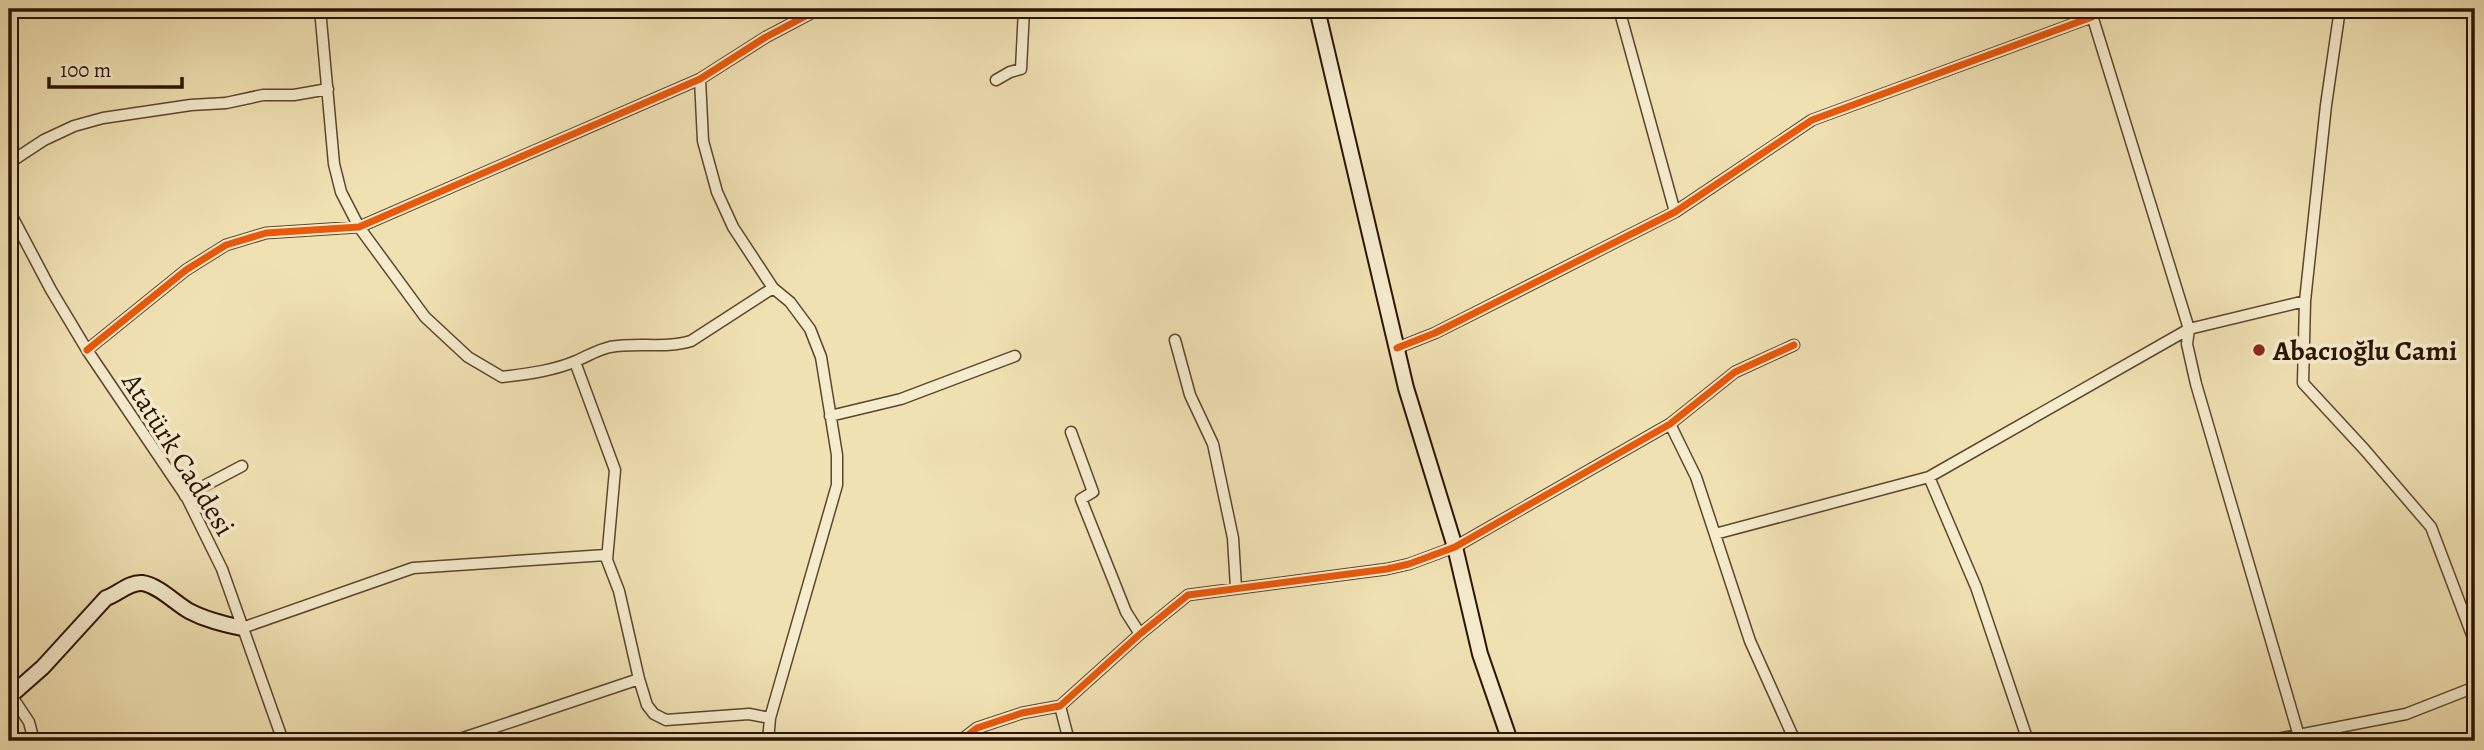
<svg xmlns="http://www.w3.org/2000/svg" width="2484" height="750" viewBox="0 0 2484 750" font-family="Alegreya,serif">
<style>
.lines{fill:none;stroke-linecap:round;stroke-linejoin:round}
.street-casing{stroke:#5c462d;stroke-width:13}
.secondary-casing{stroke:#2b1300;stroke-width:18}
.street{stroke:#f5ecce;stroke-width:10}
.secondary{stroke:#f5ecce;stroke-width:14}
.cycleway-casing{stroke:#f5ecce;stroke-width:11}
.cycleway{stroke:#e8590c;stroke-width:7}
.poi-dot{fill:#8f2418;stroke:#f5ecce;stroke-width:2.5}
.labels{text-anchor:middle;stroke-width:7;stroke-linejoin:round;paint-order:stroke}
.poi-label{font-size:28px;font-weight:bold;fill:#2b1300;stroke:#f5ecce;text-anchor:start}
.street-label{font-size:28px;fill:#2b1300;stroke:#f5ecce}
</style>
<rect width="100%" height="100%" fill="#f0e1b3"/>
<filter id="stains"><feTurbulence type="fractalNoise" baseFrequency=".00286" numOctaves="4"/><feColorMatrix values="0 0 0 0 .2 0 0 0 0 .09 0 0 0 0 .02 0 0 0 .5 -.17"/></filter>
<radialGradient id="worn" r=".72"><stop offset=".6" stop-color="#630" stop-opacity="0"/><stop offset="1" stop-color="#630" stop-opacity=".3"/></radialGradient>
<g class="lines">
<g class="street-casing">
<path id="street" d="M320 9 334 164 341 192 359 227 425 317 468 357 502 377C526 374 553 371 576 361 588 356 597 350 610 347 637 342 665 349 691 341L773 288
M1619 9 1675 212
M2090 9 2189 329 2305 301
M2340 9 2326 105 2305 301 2303 383 2364 449 2431 527 2475 643
M700 79 703 141 717 192 733 227 773 288 790 302 810 329 821 357 837 455V485L770 718 768 741
M996 80 1010 72 1021 69 1024 9
M9 163 44 140 74 126 103 118 191 105 226 103 263 95H294L328 89
M9 204 13 218 51 290 87 350 187 498 222 569 283 741
M2189 329 2187 344 2196 384 2299 736
M1175 340 1190 395 1213 444 1233 538 1236 588
M1397 348 1435 333 1675 212 1812 120 2092 17
M87 350 186 270 226 245 266 233 359 227 700 79 766 37 819 9
M575 362 615 470 607 560 619 591 639 679 647 705 654 714 666 720 749 714 770 718
M830 416 901 399 1015 356
M1670 424 1696 477 1750 641 1795 741
M1071 432 1093 492 1081 499 1126 612 1140 634
M1929 477 1976 587 2028 741
M185 496 242 466
M1715 534 1929 477 2189 329
M242 628 413 568 606 555
M11 695 29 722 34 741
M1060 706 1069 741
M454 741 639 679
M960 741 977 728 1022 713 1060 706 1140 634 1188 595 1387 569 1409 564 1455 547 1670 424 1735 372 1794 345
M2267 741 2406 714 2475 687"/>
</g>
<g class="secondary-casing">
<path id="secondary" d="M1317 9 1406 388 1455 547 1480 654 1510 741
M9 697 43 667 106 598C118 594 129 582 142 583 158 585 175 603 189 611 206 620 223 624 242 628"/>
</g>
<use href="#street" class="street"/>
<use href="#secondary" class="secondary"/>
<g class="cycleway-casing">
<path id="cycleway" d="M1397 348 1435 333 1675 212 1812 120 2092 17
M87 350 186 270 226 245 266 233 359 227 700 79 766 37 819 9
M960 741 977 728 1022 713 1060 706 1140 634 1188 595 1387 569 1409 564 1455 547 1670 424 1735 372 1794 345"/>
</g>
<use href="#cycleway" class="cycleway"/>
</g>
<circle class="poi-dot" cx="2259" cy="350" r="7"/>
<g class="labels">
<g class="poi-label">
<text x="2273" y="360">Abacıoğlu Cami</text>
</g>
<g class="street-label">
<text transform="translate(179 454) rotate(58)" y="10">Atatürk Caddesi</text>
</g>
</g>
<rect width="2484" height="750" fill="none" stroke="#f0e1b3" stroke-width="35"/>
<rect x="10" y="10" width="2463" height="729" fill="none" stroke="#2b1300" stroke-width="3.5"/>
<rect x="18" y="18" width="2449" height="715" fill="none" stroke="#2b1300" stroke-width="2"/>
<path d="M49 77v10h133v-10" fill="none" stroke="#2b1300" stroke-width="3.5"/>
<text x="60" y="77" font-size="21" fill="#2b1300" stroke="#f5ecce" stroke-width="5" paint-order="stroke">100 m</text>
<rect width="100%" height="100%" filter="url(#stains)"/>
<rect width="100%" height="100%" fill="url(#worn)"/>
</svg>
